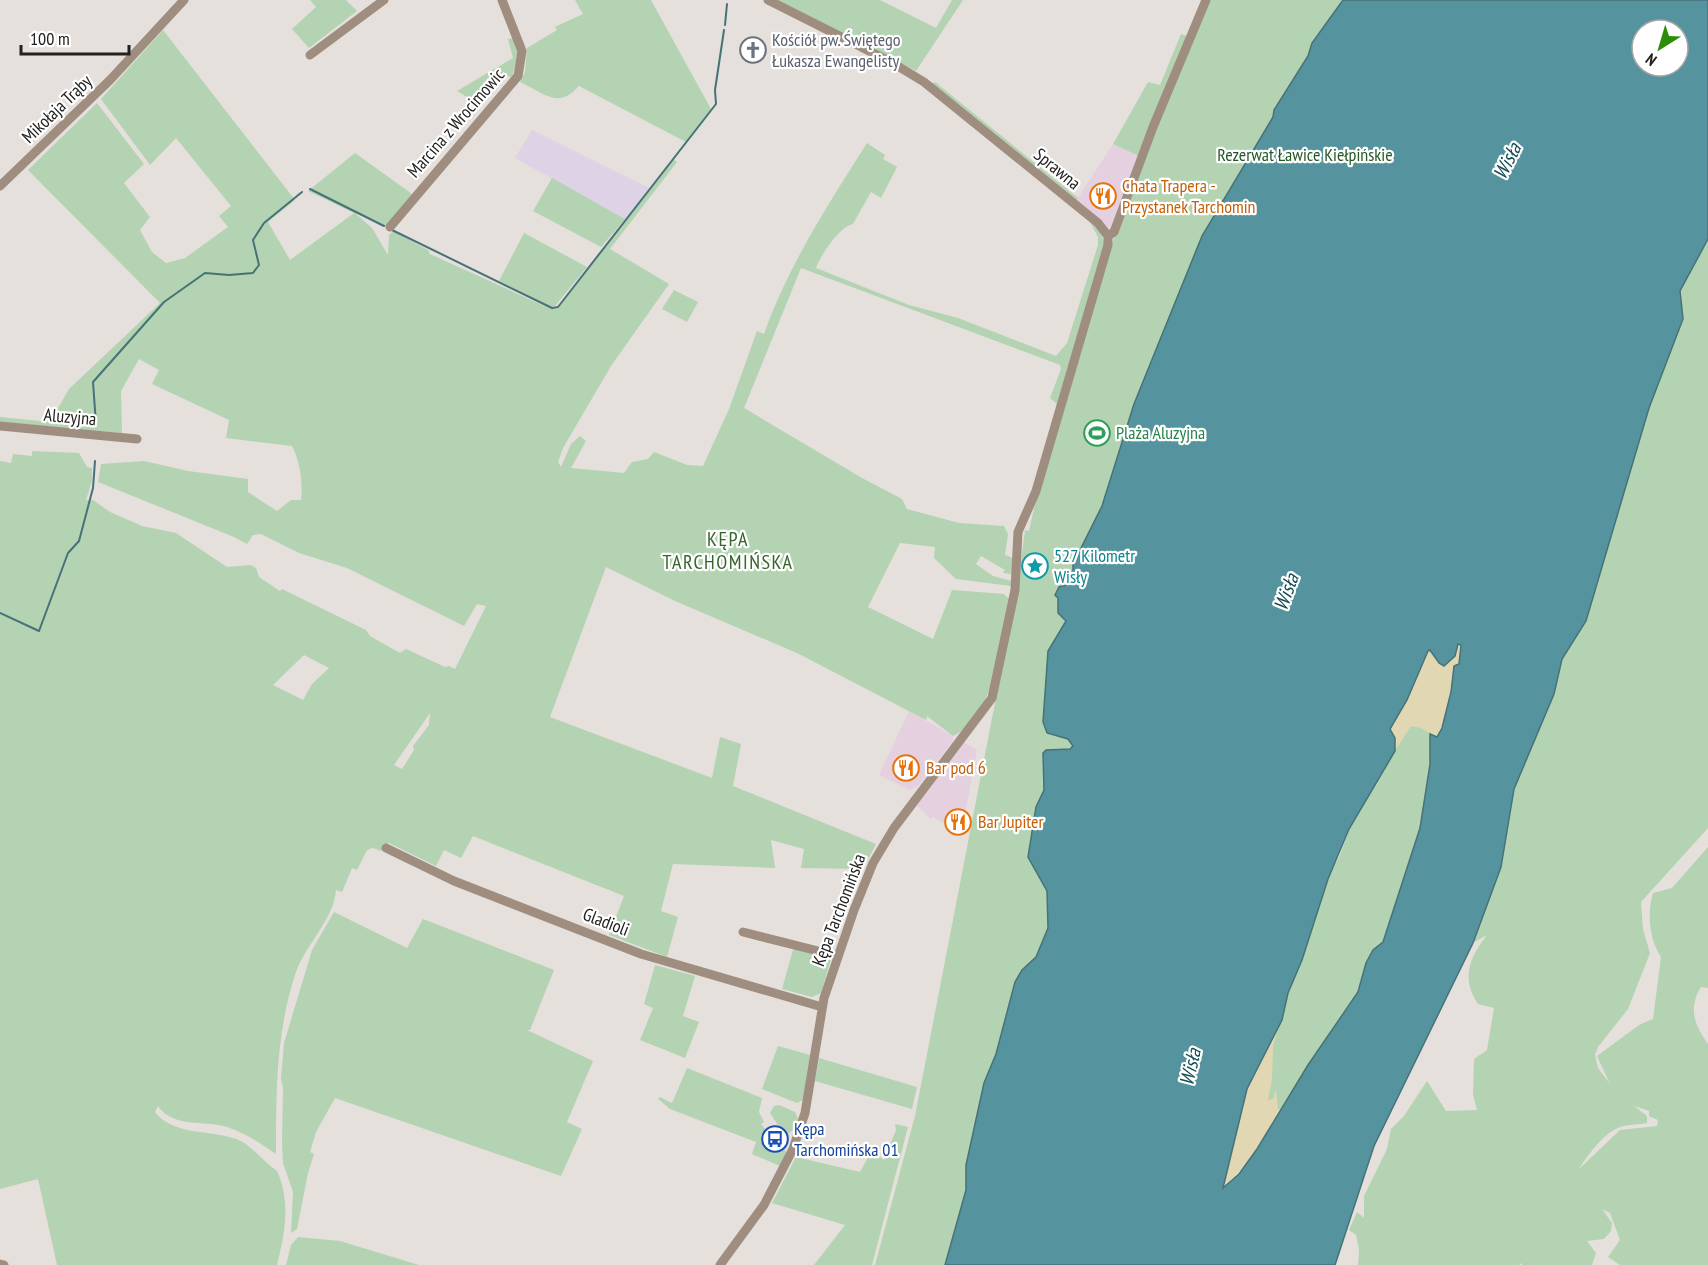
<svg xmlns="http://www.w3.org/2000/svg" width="1708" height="1265" viewBox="0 0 1708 1265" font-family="'PT Sans Narrow',sans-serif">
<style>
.commercial{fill:#e5d0df}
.industrial{fill:#ddd2e6}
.green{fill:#b3d3b2;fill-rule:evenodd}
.sand{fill:#e1d8b3}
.water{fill:#55949e;stroke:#467278;stroke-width:1.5;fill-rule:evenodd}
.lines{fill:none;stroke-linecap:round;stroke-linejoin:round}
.stream{stroke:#467278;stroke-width:2}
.minor{stroke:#9f8d7f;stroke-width:9}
.labels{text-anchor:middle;stroke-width:4.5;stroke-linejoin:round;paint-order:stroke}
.worship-label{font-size:18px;fill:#5b616d;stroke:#fff;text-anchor:start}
.street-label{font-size:18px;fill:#22211f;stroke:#fff}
.park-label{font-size:18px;fill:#245726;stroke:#fff}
.food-label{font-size:18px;fill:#c56008;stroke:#fff;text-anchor:start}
.leisure-label{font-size:18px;fill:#27864d;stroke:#fff;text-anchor:start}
.culture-label{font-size:18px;fill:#0d838f;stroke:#fff;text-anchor:start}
.transit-label{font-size:18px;fill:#164399;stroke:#fff;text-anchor:start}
.water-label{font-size:20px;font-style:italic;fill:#124b53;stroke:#fff}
.neighbourhood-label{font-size:20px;letter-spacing:1.5px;fill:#37652c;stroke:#fff}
</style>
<rect width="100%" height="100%" fill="#e5e0db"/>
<path class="commercial" d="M1113 144 1139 156 1109 233 1076 201Z
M909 711 953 736V741L918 786 909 790 879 775Z
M964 742 977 750 962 832 933 817 931 819 916 805Z"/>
<path class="industrial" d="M532 130 643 185 649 188 625 219 515 158Z"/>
<path class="green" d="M310 0H346L357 11 309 48 292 29 316 7Z
M575 0H651L711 109 686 142 579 86C557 110 545 93 520 82L525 72 527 48 557 30 555 27 583 14Z
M775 0H880L936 28 952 0H963L916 71Z
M1205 0H1595L1514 110 1197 1265H875L915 1116 1018 584 1025 530 1029 531C1068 348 1136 173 1205 0Z
M163 30 295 200 268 222 290 260 354 213 308 191 355 153 412 194 386 226 355 213 372 228 388 255 389 235 393 231 428 250 430 254 551 309 558 308 674 159 677 162 610 249 669 284 611 366 563 448 558 462 561 467 571 444 580 436 586 441 571 468 624 473 632 462 648 459 654 452 687 465 703 466 729 409 757 331 764 334C788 266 829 203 867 143L885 155 883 159 897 167 881 198 871 192 853 224C840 226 820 256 816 268L909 305 958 318 1056 356 1067 343 1098 245V237L1090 222 1100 231 1105 245 1057 404 1050 398 1061 369 1060 365 801 268 744 408 862 478 902 499 907 509 959 523 1004 526 1008 534 1005 555 1013 558 1012 574 1003 573 1005 570 981 556 976 564 993 576 1012 581 1011 586 956 579 934 558 935 547 900 543 868 607 933 639 952 590 1004 594 1010 600C1001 641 995 717 953 736L927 716 926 720 797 653 675 601 606 567 550 717 712 778 720 737 741 744 733 786 876 844 863 869 801 868 804 849 771 840 775 868 673 864 661 911 678 917 667 957 609 935 624 896 473 836 461 858 444 850 436 866 389 843 381 851 373 848 367 850 357 870 352 868 342 892 336 890C334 919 306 944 296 972 276 1031 276 1092 276 1154 260 1143 245 1133 227 1127 203 1120 173 1128 158 1106L155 1112C173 1135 207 1130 233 1138 251 1143 262 1161 277 1171 291 1202 285 1233 277 1265H57L38 1179 0 1189V461L11 463 13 454 32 456V451L79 453 87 467 92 468V481L86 500H93L110 512 142 526 176 533 227 567 251 565 256 568 259 577 280 591 282 589 366 630 370 636 400 653 406 649 445 667 449 666 455 669 486 606 477 604 464 626 347 568 299 553 261 534 253 535 247 544 234 537 98 482 101 464 144 461 188 471 248 479V492L277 511 291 500H301C303 484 300 460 292 446L226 438 229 420 152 384 159 370 139 359 121 391 122 433 0 422V417L50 422 69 389 160 303 28 170 97 103 144 164 124 183 150 217 140 230 152 252 166 263 185 258 228 227 219 216 231 206 176 138 150 165 101 99ZM304 655 329 668 312 684 303 700 273 685ZM430 713 429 725 413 746 414 750 402 769 394 765Z
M1181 34 1187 36 1139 156 1113 144 1148 82 1160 85Z
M514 38 518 53 512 77 501 74 477 103 457 91 513 58 508 39Z
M935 82 1078 198 1076 201 932 84Z
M552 178 625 219 601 247 533 211Z
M524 233 587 267 555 306 550 307 499 281Z
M1708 239V828L1641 902 1643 929 1650 953 1628 1009 1598 1047 1595 1055 1598 1068 1610 1084 1597 1056 1639 1025 1653 1019 1661 957C1649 939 1647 913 1653 893L1672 888 1708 847V988L1701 987C1688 1008 1694 1024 1708 1044V1265H1620L1608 1257 1620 1240 1610 1213 1602 1209 1612 1223 1611 1231 1604 1239 1587 1241 1596 1253 1592 1265H1522L1521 1263 1519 1265H1358L1359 1250 1356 1235 1349 1230 1357 1212 1364 1218V1196L1387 1149 1391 1129 1404 1116 1427 1081 1446 1111 1477 1110 1473 1094 1474 1059 1487 1050 1494 1008 1478 1004C1461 978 1469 958 1487 935L1473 943 1501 867 1514 789 1554 694 1562 659 1586 621 1649 408 1683 319 1680 291ZM1634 1106 1649 1111V1116L1658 1120 1657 1126 1620 1130 1579 1169C1588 1155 1606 1129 1624 1126 1631 1124 1639 1125 1647 1123V1116Z
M674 290 698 302 687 322 662 309Z
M1445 568 1430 764 1420 828 1383 942 1366 963 1358 992 1274 1121 1221 1168 1230 1129 1303 926 1340 855 1349 830 1363 802Z
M334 912 407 948 423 919 554 970 530 1030H527L593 1061 567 1122 582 1129 561 1176 335 1098 316 1132 310 1152 314 1154 308 1173 297 1229 291 1233 293 1192 283 1163 282 1144 283 1088 281 1078 284 1043 312 950Z
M794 946 832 956 821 993 812 997 782 989Z
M655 965 695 976 683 1016 699 1022 685 1058 640 1040 653 1008 644 1004Z
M778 1046 810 1055 803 1100 797 1103 762 1089Z
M819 1058 917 1087 912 1109 815 1081Z
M687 1068 762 1098 759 1112 764 1122 761 1124 780 1146 782 1144 786 1152 782 1167 752 1154 756 1142 670 1109 658 1099 660 1097 672 1103Z
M779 1105 795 1112 798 1119 793 1130 785 1136 770 1113 774 1106Z
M895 1124 908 1127 872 1265H814L845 1225 772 1203 796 1157 860 1172 870 1154H876L884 1160 896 1130Z
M298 1237 340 1241 419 1265H286L291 1245Z"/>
<path class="sand" d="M1458 644 1461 645 1459 664 1454 666C1450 689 1449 716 1437 737L1421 728 1411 726 1395 751V738L1390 729 1407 700 1428 651 1444 666 1452 661Z
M1278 1028 1273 1047 1272 1080 1268 1100 1273 1099 1276 1090 1278 1109H1281L1249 1161 1222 1189 1247 1089Z"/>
<path class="water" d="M1343 0H1708V239L1680 291 1683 319 1649 408 1586 621 1562 659 1554 694 1514 789 1501 867 1473 943 1374 1146 1335 1265H945L966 1190V1165L984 1083 996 1054 1015 982 1022 970 1036 957 1048 928 1047 891 1028 857 1036 807 1044 790 1043 753 1046 750 1070 749 1073 746 1068 739 1047 733 1043 722 1048 651 1066 621 1058 613V598L1055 595 1059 587 1066 585 1068 573 1073 572V559L1079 552 1102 506 1134 404 1202 236 1273 117 1274 110 1308 56 1312 43ZM1642 30H1678V66H1642ZM1458 644 1461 645 1459 664 1454 666 1451 692 1442 728 1437 737 1430 734V764L1420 828 1383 942 1373 950 1366 963 1358 992 1308 1065 1257 1149 1239 1174 1223 1188 1247 1089 1282 1020 1288 993 1302 960 1328 879 1349 829 1395 751V738L1390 729 1407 700 1428 651 1430 650 1439 663 1444 666 1455 656Z"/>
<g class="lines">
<path class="stream" d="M725 25 727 4
M310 189 384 226
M392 230 552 308 558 307 716 104 715 90 724 30
M96 424 93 382 164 302 205 273 229 275 253 273 259 265 253 240 264 223 302 192
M0 613 39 631 68 553 79 541 93 488 95 461"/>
<path class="minor" d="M310 55 384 0
M0 186 110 80 184 0
M390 227 518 76 522 51 502 0
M1108 236 1114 232 1153 127 1206 0
M0 426 137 439
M386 848 454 881 641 954 822 1007
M743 932 838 956
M0 1264 4 1265
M720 1265 764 1205 793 1149 805 1113 824 998 854 910 873 863 894 828 992 698 1015 590 1018 532 1036 491 1108 245V236L1098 223 924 82 891 62 768 0"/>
</g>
<defs>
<g id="church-ring" transform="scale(1.35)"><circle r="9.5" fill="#fff" stroke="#6b7280" stroke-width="1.5"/><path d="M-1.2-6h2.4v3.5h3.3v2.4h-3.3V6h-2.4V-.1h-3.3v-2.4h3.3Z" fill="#6b7280"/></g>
<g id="restaurant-ring" transform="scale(1.35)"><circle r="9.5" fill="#fff" stroke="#e8710a" stroke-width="1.5"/><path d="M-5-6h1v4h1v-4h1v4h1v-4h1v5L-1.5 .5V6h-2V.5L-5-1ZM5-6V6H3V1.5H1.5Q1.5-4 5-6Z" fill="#e8710a"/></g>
<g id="stadium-ring" transform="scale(1.35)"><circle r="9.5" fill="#fff" stroke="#2e9e5b" stroke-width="1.5"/><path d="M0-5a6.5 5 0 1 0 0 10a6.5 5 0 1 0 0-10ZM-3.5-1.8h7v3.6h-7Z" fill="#2e9e5b"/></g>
<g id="sight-ring" transform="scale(1.35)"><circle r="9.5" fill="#fff" stroke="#0f9aa8" stroke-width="1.5"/><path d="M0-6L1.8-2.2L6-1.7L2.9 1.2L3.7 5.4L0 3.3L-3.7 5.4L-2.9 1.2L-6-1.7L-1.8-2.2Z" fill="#0f9aa8"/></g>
<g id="bus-ring" transform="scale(1.35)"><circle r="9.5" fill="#fff" stroke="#1a4fb4" stroke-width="1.5"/><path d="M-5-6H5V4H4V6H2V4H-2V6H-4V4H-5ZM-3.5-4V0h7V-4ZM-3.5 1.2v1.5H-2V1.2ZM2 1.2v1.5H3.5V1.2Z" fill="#1a4fb4"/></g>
</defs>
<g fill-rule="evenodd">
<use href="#church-ring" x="753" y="50"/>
<use href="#restaurant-ring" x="1103" y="196"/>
<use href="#stadium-ring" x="1097" y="433"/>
<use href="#sight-ring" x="1035" y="566"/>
<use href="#restaurant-ring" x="906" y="768"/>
<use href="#restaurant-ring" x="958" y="822"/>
<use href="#bus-ring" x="775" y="1139"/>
</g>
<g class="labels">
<g class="worship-label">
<text x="772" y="46">Kościół pw. Świętego<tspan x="772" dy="21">Łukasza Ewangelisty</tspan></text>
</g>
<g class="street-label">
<text transform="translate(57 109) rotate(-44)" y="6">Mikołaja Trąby</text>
<text transform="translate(456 123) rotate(-49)" y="6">Marcina z Wrocimowic</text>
<text transform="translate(1057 169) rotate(39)" y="6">Sprawna</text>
<text transform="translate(70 417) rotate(5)" y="6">Aluzyjna</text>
<text transform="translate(839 910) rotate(-69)" y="6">Kępa Tarchomińska</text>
<text transform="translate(606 922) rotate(21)" y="6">Gladioli</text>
</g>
<g class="park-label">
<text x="1305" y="161">Rezerwat Ławice Kiełpińskie</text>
</g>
<g class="food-label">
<text x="1122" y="192">Chata Trapera -<tspan x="1122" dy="21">Przystanek Tarchomin</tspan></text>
<text x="926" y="774">Bar pod 6</text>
<text x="978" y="828">Bar Jupiter</text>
</g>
<g class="leisure-label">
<text x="1116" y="439">Plaża Aluzyjna</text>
</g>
<g class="culture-label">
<text x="1054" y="562">527 Kilometr<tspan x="1054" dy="21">Wisły</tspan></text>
</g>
<g class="transit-label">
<text x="794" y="1135">Kępa<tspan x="794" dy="21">Tarchomińska 01</tspan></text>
</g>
<g class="water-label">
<text transform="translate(1507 161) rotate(-63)" y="7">Wisła</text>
<text transform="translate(1286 592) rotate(-70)" y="7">Wisła</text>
<text transform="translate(1190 1067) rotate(-77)" y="7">Wisła</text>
</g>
<g class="neighbourhood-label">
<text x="728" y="546">KĘPA<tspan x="728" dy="23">TARCHOMIŃSKA</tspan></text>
</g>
</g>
<g transform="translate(1660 48) rotate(217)"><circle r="28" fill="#ffffff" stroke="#a7a6a5" stroke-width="1.5"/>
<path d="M0-4.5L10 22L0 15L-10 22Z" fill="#2c8e08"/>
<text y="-9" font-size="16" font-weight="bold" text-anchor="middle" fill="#22211f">N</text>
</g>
<path d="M21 45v9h108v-9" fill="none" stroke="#22211f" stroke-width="3"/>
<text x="30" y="45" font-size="18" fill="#22211f" stroke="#ffffff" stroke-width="4.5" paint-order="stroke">100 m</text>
</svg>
